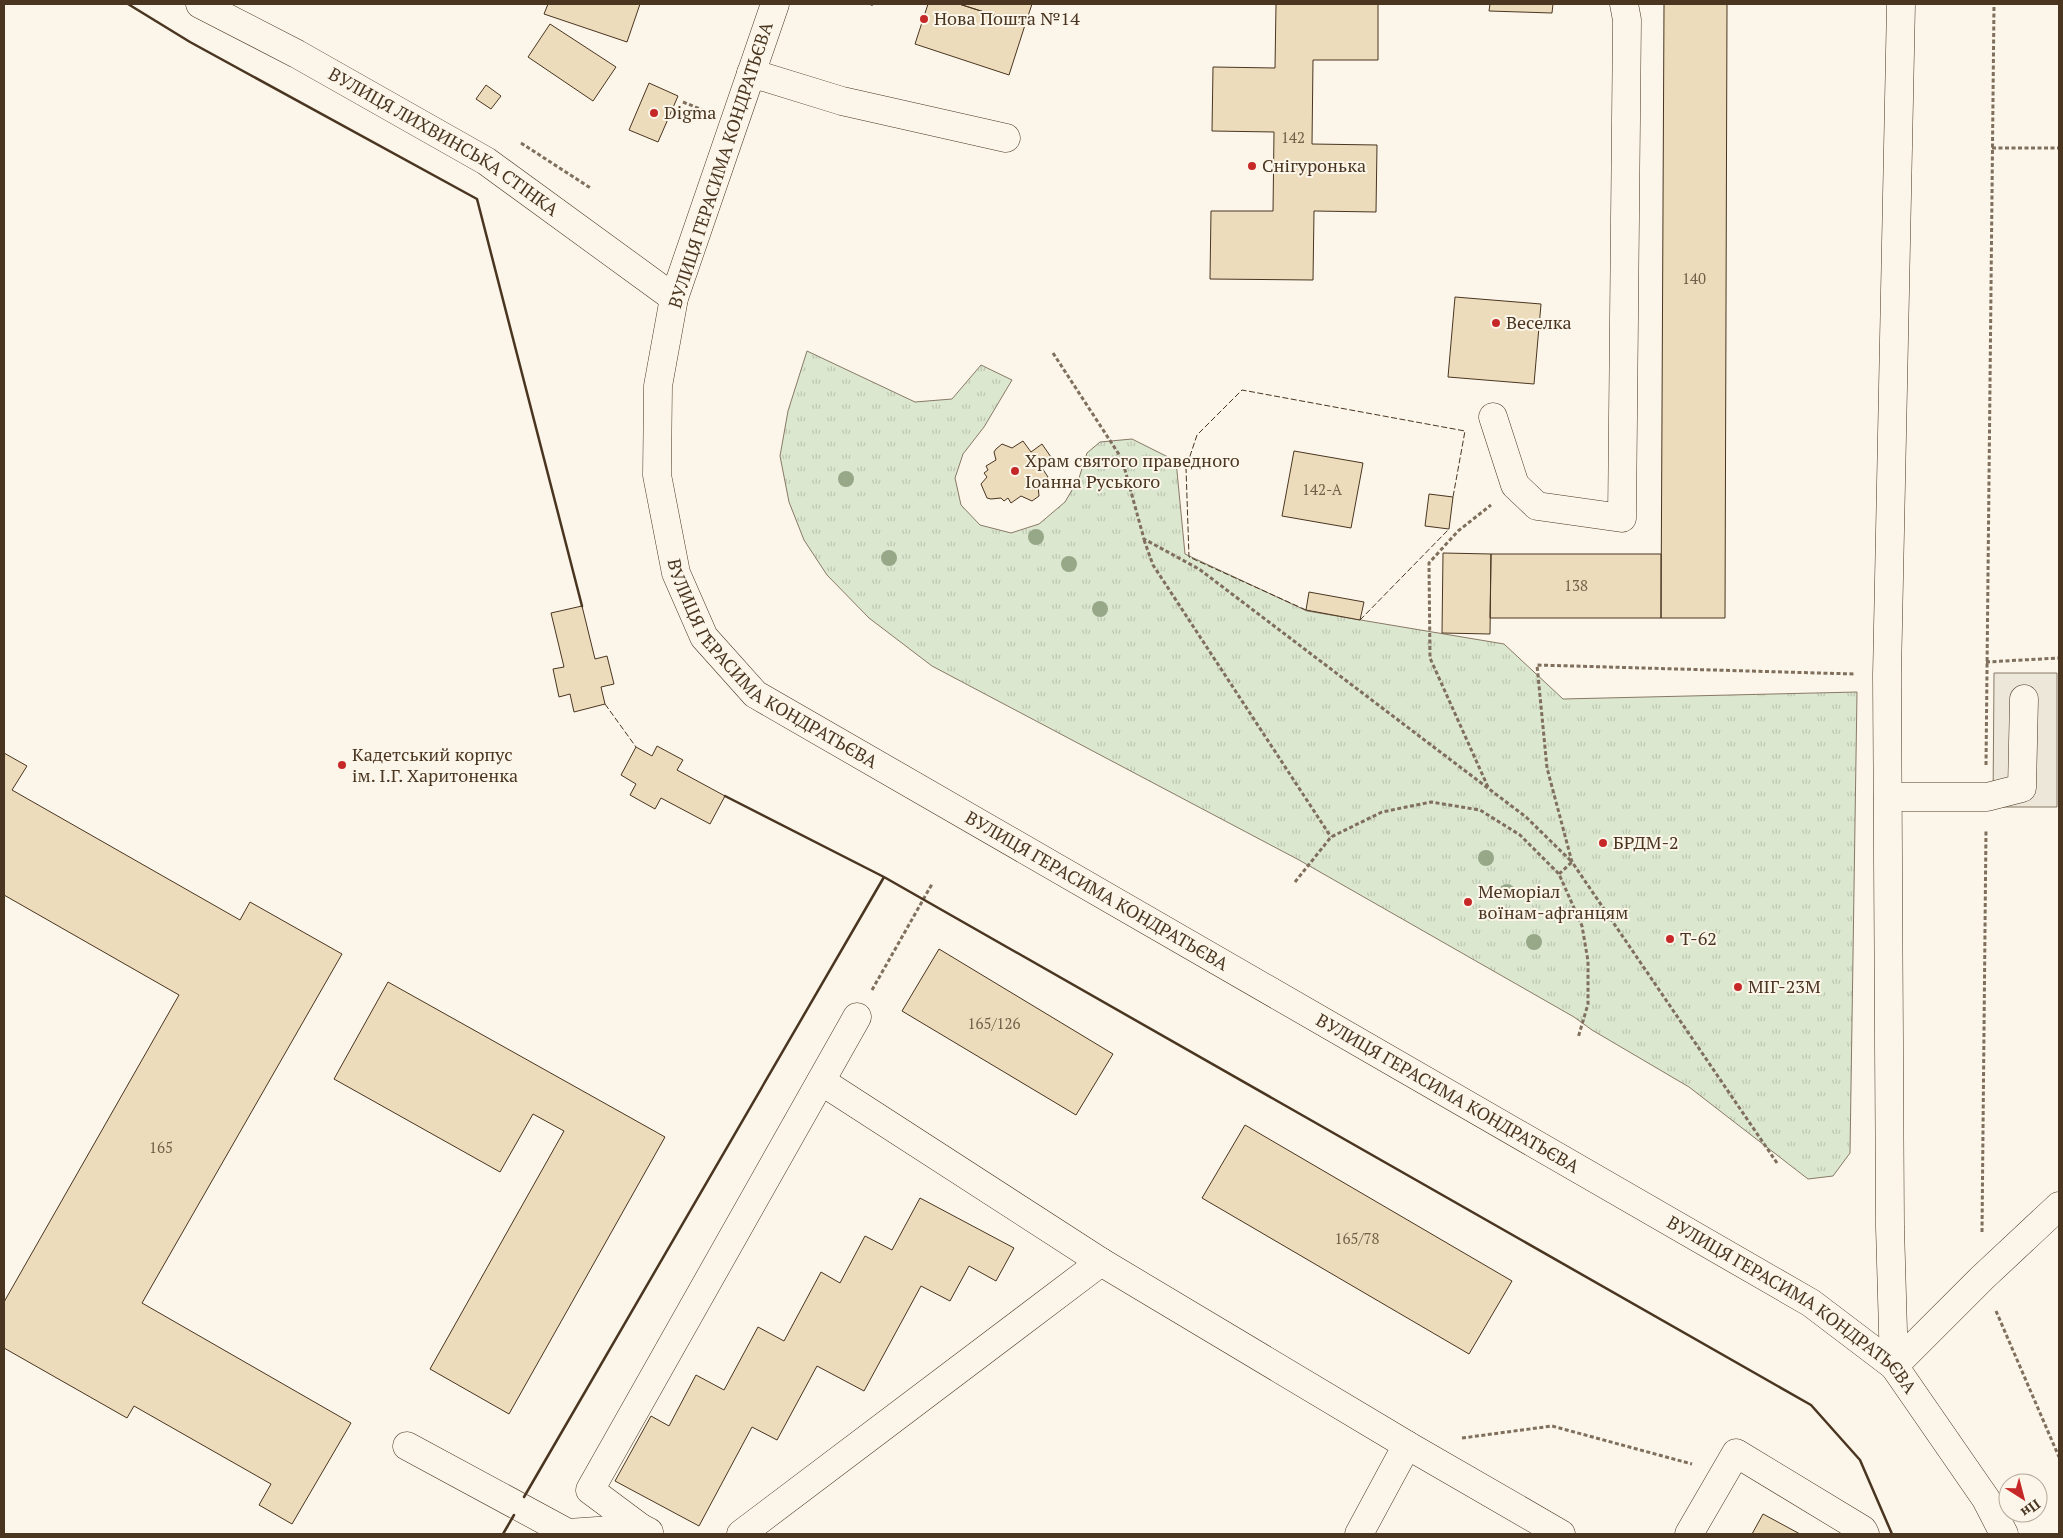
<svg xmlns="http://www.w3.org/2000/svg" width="2063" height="1538" viewBox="0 0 2063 1538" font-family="'PT Serif',serif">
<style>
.park{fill:url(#park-tufts);stroke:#887966}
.parking{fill:#ede7d9;stroke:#887966}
.building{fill:#ecdcbc;stroke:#4a3520}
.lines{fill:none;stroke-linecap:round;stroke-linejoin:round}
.minor-casing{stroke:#4a3520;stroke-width:29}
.major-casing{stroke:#4a3520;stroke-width:29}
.path{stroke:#7f6f5c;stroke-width:3;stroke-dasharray:4 2.5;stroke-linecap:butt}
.minor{stroke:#fbf6e9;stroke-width:28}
.major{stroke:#fbf6e9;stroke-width:28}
.fence{stroke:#4a3520;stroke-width:1;stroke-dasharray:6 2.5;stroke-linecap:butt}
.wall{stroke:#4a3520;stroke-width:2.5}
.tree{fill:#96a887}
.poi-dot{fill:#c62828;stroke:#fbf6e9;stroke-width:2}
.labels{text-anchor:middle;stroke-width:4;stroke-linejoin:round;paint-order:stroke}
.number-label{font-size:15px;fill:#725f47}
.poi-label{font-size:18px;fill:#4a3520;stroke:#fbf6e9;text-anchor:start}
.street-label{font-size:18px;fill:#4a3520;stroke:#fbf6e9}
</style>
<defs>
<pattern id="park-tufts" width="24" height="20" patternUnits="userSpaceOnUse" patternTransform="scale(1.25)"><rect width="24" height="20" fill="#dce7d0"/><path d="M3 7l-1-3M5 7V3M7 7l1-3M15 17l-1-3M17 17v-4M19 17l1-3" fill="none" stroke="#bec7b2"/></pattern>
</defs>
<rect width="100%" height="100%" fill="#fbf6e9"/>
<path class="park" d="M807 351 915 402 952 399 981 365 1012 380 984 427 963 454 955 478 961 505 980 525 1011 533 1039 524 1065 502 1079 478 1087 453 1100 442 1132 439 1176 461 1185 554 1307 611 1504 644 1563 699 1857 692 1850 1153 1833 1176 1808 1179 1689 1087 1592 1030 1574 1017 1299 860 932 666 869 618 827 575 804 540 789 502 780 456 788 411Z"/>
<path class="parking" d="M1994 673H2057V807H1993Z"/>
<path class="building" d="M548 4H640L627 42 544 14Z
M928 4H959L1025 25 1009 75 915 44Z
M959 4H1032L1025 25Z
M1276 4H1378V60H1313L1312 144 1377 145 1376 212 1314 211 1313 280 1210 279 1211 211H1273L1274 132 1212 131 1213 67 1275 68Z
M1490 4H1553L1552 13 1489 11Z
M1664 4H1727L1725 618H1661Z
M550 24 616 67 593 101 528 57Z
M649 83 678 96 658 142 629 130Z
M486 85 501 96 491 109 476 99Z
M1455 297 1541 304 1534 384 1448 377Z
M1023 441 1031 452 1042 444 1053 460 1042 468 1048 477 1038 485 1039 496 1032 501 1021 496 1011 503 1008 498 1004 501 1001 498 991 499 987 498 981 484 987 477 984 473 988 470 986 466 996 460 994 452 996 449 1002 444 1012 448Z
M1294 451 1363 463 1351 528 1282 516Z
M1429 494 1453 497 1449 529 1425 526Z
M1443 553 1491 554 1490 634 1442 633Z
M1491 554H1661V618H1490Z
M1309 592 1364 602 1360 620 1306 610Z
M582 606 595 659 607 656 614 684 601 687 605 704 574 712 570 694 559 697 553 669 564 667 551 613Z
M657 746 683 760 677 770 725 796 710 824 661 798 655 809 630 795 636 784 621 775 636 747 652 756Z
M4 753 27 766 12 790 240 920 250 902 342 954 142 1303 351 1423 292 1524 259 1505 271 1484 134 1406 127 1418 4 1348V1302L179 995 4 895Z
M939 949 1113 1054 1076 1115 902 1011Z
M388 982 665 1137 509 1414 430 1369 564 1131 533 1114 500 1172 334 1079Z
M1245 1125 1512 1281 1469 1354 1202 1198Z
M920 1198 1014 1248 996 1281 969 1266 950 1301 921 1286 864 1391 817 1366 777 1440 752 1427 699 1526 615 1481 651 1416 669 1426 696 1375 724 1390 758 1327 784 1341 821 1272 840 1283 865 1236 892 1250Z
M1763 1514 1800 1534H1752Z"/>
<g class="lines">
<g class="minor-casing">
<g id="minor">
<path id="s1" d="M200 4 297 54 486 161 674 298"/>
<path d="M751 73 842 101 1006 138"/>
<path d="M1493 417 1515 485 1537 506 1622 518 1627 20 1624 4"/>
<path d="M1888 797H1987L2022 788 2024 699"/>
<path d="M821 1081 1101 1262"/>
<path d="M1894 1366 1890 1227 1887 675 1901 4"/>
<path d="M1894 1366 1982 1278 2059 1206"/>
<path d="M1407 1445 1561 1534"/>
<path d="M407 1446 568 1533 641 1528 649 1532"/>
<path d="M641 1528 590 1490 857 1017"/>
<path d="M741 1534 1101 1262 1407 1445 1359 1534"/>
<path d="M1689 1534 1736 1453 1863 1530 1865 1534"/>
</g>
</g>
<g class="major-casing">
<g id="major">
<path id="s2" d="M775 4 674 298 658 386 657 475 676 573 704 637 755 694 1811 1303 1894 1366 1986 1499 2004 1534"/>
</g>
</g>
<path class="path" d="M871 4 873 5
M683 102 705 111
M521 143 592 189
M1992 148H2059
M1053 353 1122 459 1144 539 1199 569 1526 817 1572 862 1559 874
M1144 540 1153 565 1331 837
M1986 662 2059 658
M1986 765 1994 4
M1488 787 1430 658 1429 563 1458 531 1491 505
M1295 882 1331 837 1382 812 1431 802 1480 810 1520 835 1559 874 1582 926 1588 961V1004L1578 1038
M872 990 932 884
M1777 1163 1572 862 1547 768 1537 665 1854 674
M1982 1232 1986 829
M1996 1311 2059 1457
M1462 1438 1552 1426 1692 1464"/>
<use href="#minor" class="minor"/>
<use href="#major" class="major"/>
<path class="fence" d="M1306 610 1189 557 1186 468 1197 435 1242 390 1465 431 1453 497
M1360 620 1449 529
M605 704 636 747"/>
<path class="wall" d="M128 4 190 42 477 199 582 606
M884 877 1811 1405 1860 1460 1892 1534
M524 1497 884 877 725 796
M503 1534 514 1515"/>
</g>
<g class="tree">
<circle cx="846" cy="479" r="8"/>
<circle cx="1036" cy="537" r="8"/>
<circle cx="889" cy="558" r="8"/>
<circle cx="1069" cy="564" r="8"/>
<circle cx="1100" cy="609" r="8"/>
<circle cx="1486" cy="858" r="8"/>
<circle cx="1507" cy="892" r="8"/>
<circle cx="1534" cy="942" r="8"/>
</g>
<g class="poi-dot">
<circle cx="924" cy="19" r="5"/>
<circle cx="654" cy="113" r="5"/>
<circle cx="1252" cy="166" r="5"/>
<circle cx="1496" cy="323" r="5"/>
<circle cx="1015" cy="471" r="5"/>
<circle cx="342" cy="765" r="5"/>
<circle cx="1603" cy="843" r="5"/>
<circle cx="1468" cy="902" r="5"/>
<circle cx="1670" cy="939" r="5"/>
<circle cx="1738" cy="987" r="5"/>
</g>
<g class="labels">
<g class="number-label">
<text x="1293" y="143">142</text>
<text x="1694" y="284">140</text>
<text x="1322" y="495">142-А</text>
<text x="1576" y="591">138</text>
<text x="994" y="1029">165/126</text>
<text x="161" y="1153">165</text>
<text x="1357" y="1244">165/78</text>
</g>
<g class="poi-label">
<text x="934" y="25">Нова Пошта №14</text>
<text x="664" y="119">Digma</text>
<text x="1262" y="172">Снігуронька</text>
<text x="1506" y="329">Веселка</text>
<text x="1025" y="467">Храм святого праведного<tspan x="1025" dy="21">Іоанна Руського</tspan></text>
<text x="352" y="761">Кадетський корпус<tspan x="352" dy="21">ім. І.Г. Харитоненка</tspan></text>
<text x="1613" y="849">БРДМ-2</text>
<text x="1478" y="898">Меморіал<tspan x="1478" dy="21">воїнам-афганцям</tspan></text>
<text x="1680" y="945">Т-62</text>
<text x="1748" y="993">МІГ-23М</text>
</g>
<g class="street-label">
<text dy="6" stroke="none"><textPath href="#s1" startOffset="280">ВУЛИЦЯ ЛИХВИНСЬКА СТІНКА</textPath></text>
<text transform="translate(721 165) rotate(-72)" y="6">ВУЛИЦЯ ГЕРАСИМА КОНДРАТЬЄВА</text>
<text dy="6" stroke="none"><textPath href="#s2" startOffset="725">ВУЛИЦЯ ГЕРАСИМА КОНДРАТЬЄВА</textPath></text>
<text dy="6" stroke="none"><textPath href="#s2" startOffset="1130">ВУЛИЦЯ ГЕРАСИМА КОНДРАТЬЄВА</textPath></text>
<text dy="6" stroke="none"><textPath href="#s2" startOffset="1535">ВУЛИЦЯ ГЕРАСИМА КОНДРАТЬЄВА</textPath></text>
<text dy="6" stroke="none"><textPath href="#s2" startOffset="1940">ВУЛИЦЯ ГЕРАСИМА КОНДРАТЬЄВА</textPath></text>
</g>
</g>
<rect width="2063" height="1538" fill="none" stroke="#4a3520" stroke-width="10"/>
<g transform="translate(2023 1498) rotate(144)"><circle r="24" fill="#fbf6e9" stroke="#b4a999"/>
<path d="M0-4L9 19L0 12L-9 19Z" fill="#c62828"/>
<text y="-8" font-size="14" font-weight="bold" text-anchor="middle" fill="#4a3520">Пн</text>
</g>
</svg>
